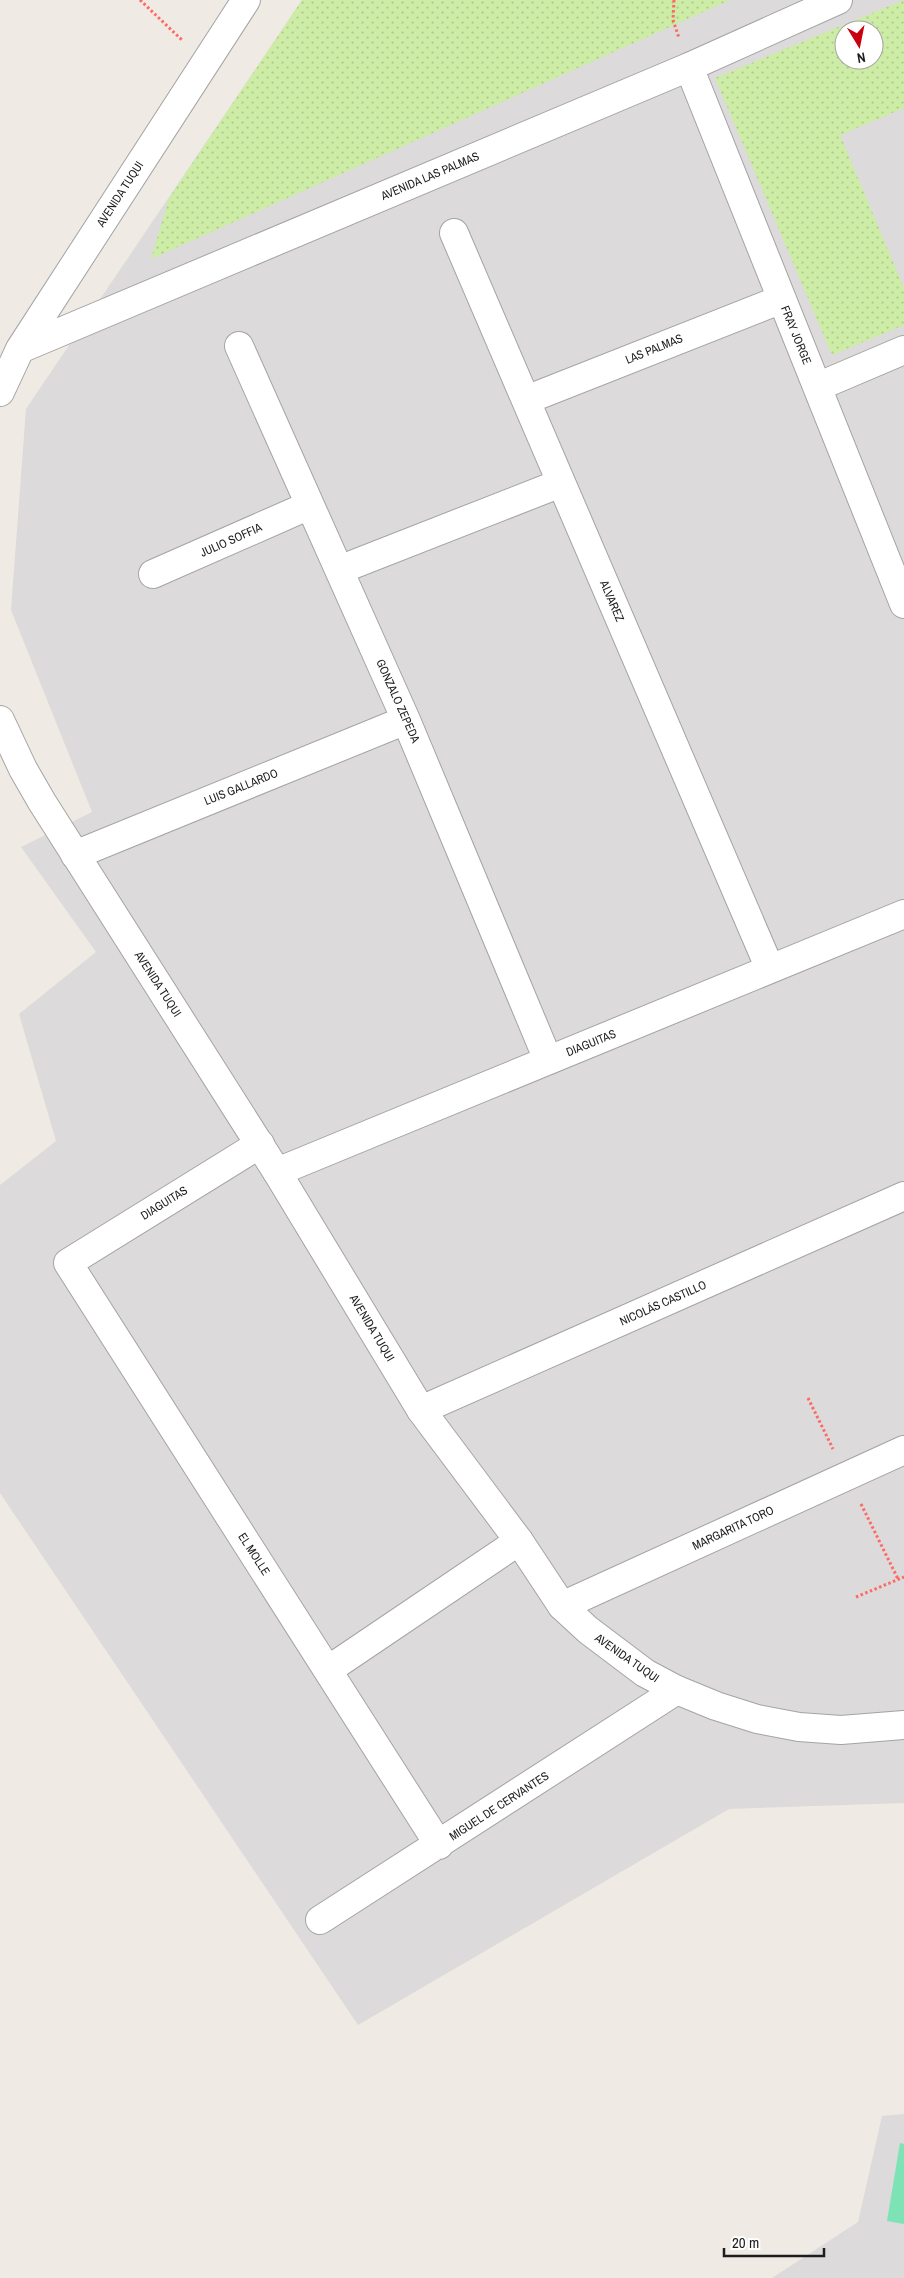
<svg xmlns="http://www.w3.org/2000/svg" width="904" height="2278" viewBox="0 0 904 2278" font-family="'Archivo Narrow',sans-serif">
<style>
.residential{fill:#dcdada;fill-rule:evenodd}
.grass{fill:url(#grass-dots);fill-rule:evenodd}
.pitch{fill:#7de2b4}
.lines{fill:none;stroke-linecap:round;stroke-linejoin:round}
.minor-casing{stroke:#a4a4a4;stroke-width:30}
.tertiary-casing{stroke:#a4a4a4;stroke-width:30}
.path{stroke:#ff6964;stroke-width:3;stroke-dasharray:2.5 2.5;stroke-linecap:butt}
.minor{stroke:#fff;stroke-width:28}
.tertiary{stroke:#fff;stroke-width:28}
.labels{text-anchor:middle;stroke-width:5;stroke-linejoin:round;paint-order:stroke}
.street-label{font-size:12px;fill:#1d1d1d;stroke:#fff}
</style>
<defs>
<pattern id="grass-dots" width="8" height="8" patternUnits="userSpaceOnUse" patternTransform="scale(1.25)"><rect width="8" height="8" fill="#cdeca6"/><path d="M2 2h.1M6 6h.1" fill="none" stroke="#b0ca8e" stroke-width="1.8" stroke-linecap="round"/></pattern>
</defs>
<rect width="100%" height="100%" fill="#efeae3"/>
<path class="residential" d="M302 0H904V1803L729 1809 358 2025 0 1493V1185L56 1141 19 1014 96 952 21 847 92 812 11 610 26 409ZM844 30H874V60H844Z
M904 2114V2278H772L858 2222 882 2116Z"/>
<path class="grass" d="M302 0H730L151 259 169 198Z
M904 0V108L840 135 904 288V325L832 355 715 78ZM844 30H874V60H844Z"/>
<path class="pitch" d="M900 2143 904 2144V2224L887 2221Z"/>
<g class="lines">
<g class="minor-casing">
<path id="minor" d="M689 67 904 604
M454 233 770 969
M239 346 406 720 548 1060
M817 387 904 350
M526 400 782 299
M339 570 561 483
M153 574 310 505
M75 855 406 720
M260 1144 68 1263 439 1845
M277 1172 904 914
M421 1410 904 1196
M562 1606 904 1450
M328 1670 519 1541
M320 1920 677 1690"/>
</g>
<g class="tertiary-casing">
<path id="tertiary" d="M20 349 689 67 838 0
M0 392 20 349 246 0
M0 720 23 769 42 802 277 1172 421 1410 519 1541 562 1606 588 1630 645 1673 677 1690 716 1706 757 1719 799 1727 841 1730 904 1725"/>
</g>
<path class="path" d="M140 0 183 41
M674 0 673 20 679 38
M808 1398 833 1449
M861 1504 898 1579
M856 1597 904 1577"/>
<use href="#minor" class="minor"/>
<use href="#tertiary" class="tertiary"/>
</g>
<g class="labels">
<g class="street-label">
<text transform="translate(430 176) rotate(-23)" y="4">AVENIDA LAS PALMAS</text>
<text transform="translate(120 194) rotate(-57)" y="4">AVENIDA TUQUI</text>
<text transform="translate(796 335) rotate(68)" y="4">FRAY JORGE</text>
<text transform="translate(654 349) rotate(-22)" y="4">LAS PALMAS</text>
<text transform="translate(231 540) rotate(-24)" y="4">JULIO SOFFIA</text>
<text transform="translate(612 601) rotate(67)" y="4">ALVAREZ</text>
<text transform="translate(398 701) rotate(66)" y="4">GONZALO ZEPEDA</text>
<text transform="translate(241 787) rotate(-22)" y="4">LUIS GALLARDO</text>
<text transform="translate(158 984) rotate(57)" y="4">AVENIDA TUQUI</text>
<text transform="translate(591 1043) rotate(-22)" y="4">DIAGUITAS</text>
<text transform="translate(164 1203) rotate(-32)" y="4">DIAGUITAS</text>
<text transform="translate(663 1303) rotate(-24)" y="4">NICOLÁS CASTILLO</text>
<text transform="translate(372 1328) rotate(59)" y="4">AVENIDA TUQUI</text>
<text transform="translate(733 1528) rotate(-25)" y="4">MARGARITA TORO</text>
<text transform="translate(254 1554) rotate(57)" y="4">EL MOLLE</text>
<text transform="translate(627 1658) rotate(35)" y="4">AVENIDA TUQUI</text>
<text transform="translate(499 1806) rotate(-33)" y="4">MIGUEL DE CERVANTES</text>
</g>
</g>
<g transform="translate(859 45) rotate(170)"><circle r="24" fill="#ffffff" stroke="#a5a5a5"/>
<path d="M0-4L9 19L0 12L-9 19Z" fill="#cb000e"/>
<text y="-8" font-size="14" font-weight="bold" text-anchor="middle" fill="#1d1d1d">N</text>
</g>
<path d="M724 2248v8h100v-8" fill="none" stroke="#1d1d1d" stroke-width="2.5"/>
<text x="732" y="2248" font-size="15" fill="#1d1d1d" stroke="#ffffff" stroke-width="4" paint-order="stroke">20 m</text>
</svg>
